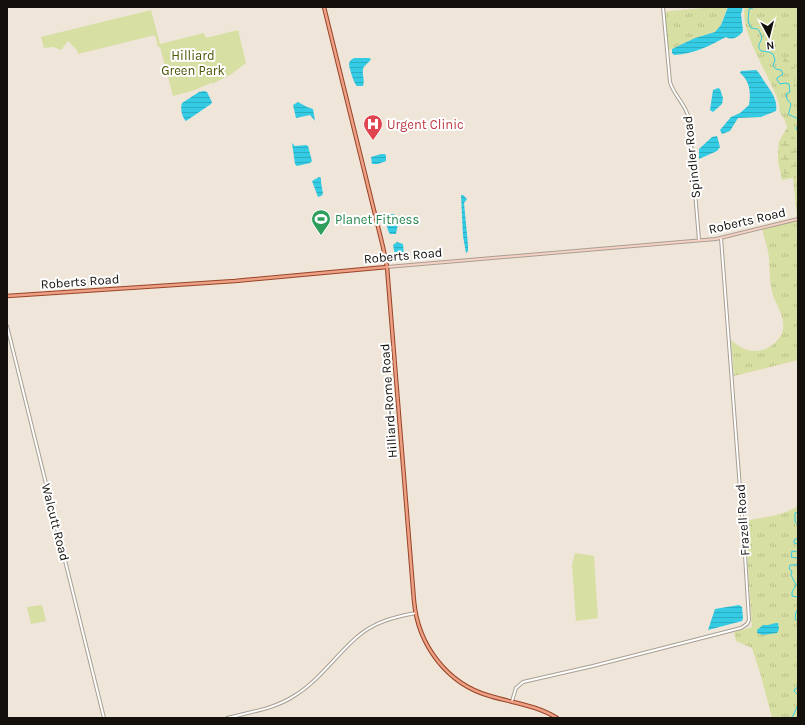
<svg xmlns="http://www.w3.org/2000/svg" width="805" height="725" viewBox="0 0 805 725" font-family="Karla,sans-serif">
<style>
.grass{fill:url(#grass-tufts)}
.wetland{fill:url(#wetland-marsh)}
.green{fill:#d7dfa2}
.water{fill:url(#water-rules)}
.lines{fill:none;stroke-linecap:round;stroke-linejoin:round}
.stream{stroke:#34cbe4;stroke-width:1}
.tertiary-casing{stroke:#a89f93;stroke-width:4}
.secondary-casing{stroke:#a89f93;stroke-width:4}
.primary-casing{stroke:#994527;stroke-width:4.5}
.tertiary{stroke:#fff;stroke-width:2}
.secondary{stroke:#f6d0c3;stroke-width:2}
.primary{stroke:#eda086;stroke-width:2.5}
.labels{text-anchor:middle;stroke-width:4;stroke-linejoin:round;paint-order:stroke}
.park-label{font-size:13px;fill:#4e5406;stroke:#fff}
.health-label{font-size:13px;fill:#be3a42;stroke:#fff;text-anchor:start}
.street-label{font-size:13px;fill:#13100c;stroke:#fff}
.leisure-label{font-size:13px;fill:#27864d;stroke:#fff;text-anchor:start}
</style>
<defs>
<pattern id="grass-tufts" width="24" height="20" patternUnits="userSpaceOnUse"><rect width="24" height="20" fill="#d7dfa2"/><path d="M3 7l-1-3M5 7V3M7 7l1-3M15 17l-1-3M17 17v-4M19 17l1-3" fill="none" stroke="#b8be8a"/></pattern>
<pattern id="wetland-marsh" width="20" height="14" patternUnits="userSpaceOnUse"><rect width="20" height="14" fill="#d7dfa2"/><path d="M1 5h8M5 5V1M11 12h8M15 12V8" fill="none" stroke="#b8be8a"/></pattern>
<pattern id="water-rules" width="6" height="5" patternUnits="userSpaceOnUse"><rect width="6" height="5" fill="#34cbe4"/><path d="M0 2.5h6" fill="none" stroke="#2dadc2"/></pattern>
</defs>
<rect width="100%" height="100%" fill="#efe5d8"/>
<path class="grass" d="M717 7 727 8 721 25 715 32 695 38 672 49 667 50 664 13 669 11Z
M745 7H798V360L734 376 731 340C740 348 749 353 762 350 771 348 781 339 783 330 785 319 778 307 774 298 769 285 770 271 769 258 768 247 764 238 762 228L797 219 793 178 782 180 778 161 779 142 787 128C786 122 784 119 781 114 779 112 780 108 779 105 778 100 776 95 774 91 766 70 739 28 745 7Z
M798 505V718H772L761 676 752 648 736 641 734 632 752 627 745 521C759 518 789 515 798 505Z"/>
<path class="wetland" d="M788 57 793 59C795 63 796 78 794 83L782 59Z
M787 128 798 142V179L785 175 778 161V150L779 142Z"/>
<path class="green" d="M151 10 160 44 204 33 206 38 238 30 246 63 230 75 212 84 211 83 192 91 173 96 160 47H158L155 35 78 54 77 50 68 41 61 50 53 47 44 48 41 37Z
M575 553 594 556 598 618 576 621 572 565Z
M42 605 46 621 31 624 27 607Z"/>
<path class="water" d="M728 7H743L741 14 743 31C739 37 732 41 726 37 709 46 694 54 674 55L672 53V49L695 38 715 32 721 25Z
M354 58H369L371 59C369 63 364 65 363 69 362 76 365 80 363 86H357C354 84 349 67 349 64 350 60 351 60 354 58Z
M756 70C760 73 761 77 764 81 770 90 778 99 776 111L761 117 738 118 730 131 722 134 720 130 731 117 740 113 749 105C751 93 750 81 740 73L741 71Z
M718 88 720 89 723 98 722 104 713 112 710 110 713 90Z
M204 91 207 92 212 102 211 104 186 121C182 118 180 108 182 103L199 92Z
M298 102 307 107 313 109 315 121 310 115 296 118 293 105Z
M717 136 720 147 717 151 699 159V149L712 137Z
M292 143 295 146 306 145 308 146 312 161 310 163 297 166 295 164Z
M381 154H385L386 156V161L378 164H372L371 157Z
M319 177 321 178V182L323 194 321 196 318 197 312 181Z
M461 195H463L467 199 464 203 468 245V251L466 253 463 236Z
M393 214 395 215 398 224 396 234H390C387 230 386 221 387 215Z
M397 242 403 244 404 257 400 259 395 255 393 245Z
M739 605 742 607 743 618 742 621 708 630 715 609Z
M776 623H778L779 629 777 633 763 635 757 633V630L763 625H768Z"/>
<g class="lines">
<path class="stream" d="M756 7 749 9 748 21 751 28C761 29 758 30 762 37 761 43 756 45 761 51L769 52 773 54 775 60 773 66 776 69 781 70 783 74 777 78V80L780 84 785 83 789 84 790 92 786 94 787 99 791 104C788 120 785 111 798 119
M798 126 796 128 798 132
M798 512 795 513V522L798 525
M798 539H795L794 541V543L798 544
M798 552 792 551 791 557 797 558 798 560 797 565H790L789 569 792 571 791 575 796 585 792 592V596L798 597
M798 609 796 612 795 619 798 621
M798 634V637
M798 654 797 657 798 658
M798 687 795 689 794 691 798 695
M792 718 798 705"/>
<g class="tertiary-casing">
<path id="tertiary" d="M663 7 670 82C674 96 686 104 689 119L699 240
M7 326 104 718
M512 701 516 688 523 682 593 666 741 628 747 624 749 620 745 555 721 238
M227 718C250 712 274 709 294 696 319 681 335 656 357 637 374 622 394 617 416 613"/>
</g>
<g class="secondary-casing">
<path id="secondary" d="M387 267 716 239 798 219"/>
</g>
<g class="primary-casing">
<path id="primary" d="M324 7 383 247 387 267 414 601C418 645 447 684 490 696 513 703 536 705 557 718
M7 296 235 281 387 267"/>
</g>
<use href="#tertiary" class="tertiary"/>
<use href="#secondary" class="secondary"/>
<use href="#primary" class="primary"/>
</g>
<defs>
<g id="hospital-pin" transform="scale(1)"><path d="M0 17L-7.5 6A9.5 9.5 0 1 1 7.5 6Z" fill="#e0444e" stroke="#fff"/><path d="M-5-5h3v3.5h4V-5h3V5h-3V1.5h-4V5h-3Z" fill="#fff"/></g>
<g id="stadium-pin" transform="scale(1)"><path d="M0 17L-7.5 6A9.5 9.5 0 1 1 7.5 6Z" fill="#2e9e5b" stroke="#fff"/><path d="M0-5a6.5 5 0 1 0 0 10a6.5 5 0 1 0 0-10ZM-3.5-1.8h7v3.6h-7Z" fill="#fff"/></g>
</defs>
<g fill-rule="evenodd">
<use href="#hospital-pin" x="373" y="124"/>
<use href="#stadium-pin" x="321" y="219"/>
</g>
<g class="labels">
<g class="park-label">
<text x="193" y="60">Hilliard<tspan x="193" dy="15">Green Park</tspan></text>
</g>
<g class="health-label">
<text x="387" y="129">Urgent Clinic</text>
</g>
<g class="street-label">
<text transform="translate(691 157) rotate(-96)" y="5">Spindler Road</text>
<text transform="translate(747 220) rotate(-13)" y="5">Roberts Road</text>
<text transform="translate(403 255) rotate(-5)" y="5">Roberts Road</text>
<text transform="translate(80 281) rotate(-4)" y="5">Roberts Road</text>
<text transform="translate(388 401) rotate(-94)" y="5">Hilliard-Rome Road</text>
<text transform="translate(742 520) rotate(-94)" y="5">Frazell Road</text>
<text transform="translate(56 522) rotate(76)" y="5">Walcutt Road</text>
</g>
<g class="leisure-label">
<text x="335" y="224">Planet Fitness</text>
</g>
</g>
<rect width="805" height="725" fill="none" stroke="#13100c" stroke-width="16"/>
<g transform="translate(769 36) rotate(173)" stroke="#ffffff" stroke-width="3" paint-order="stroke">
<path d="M0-3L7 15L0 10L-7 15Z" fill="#13100c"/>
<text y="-6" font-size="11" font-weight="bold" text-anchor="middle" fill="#13100c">N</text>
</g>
</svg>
